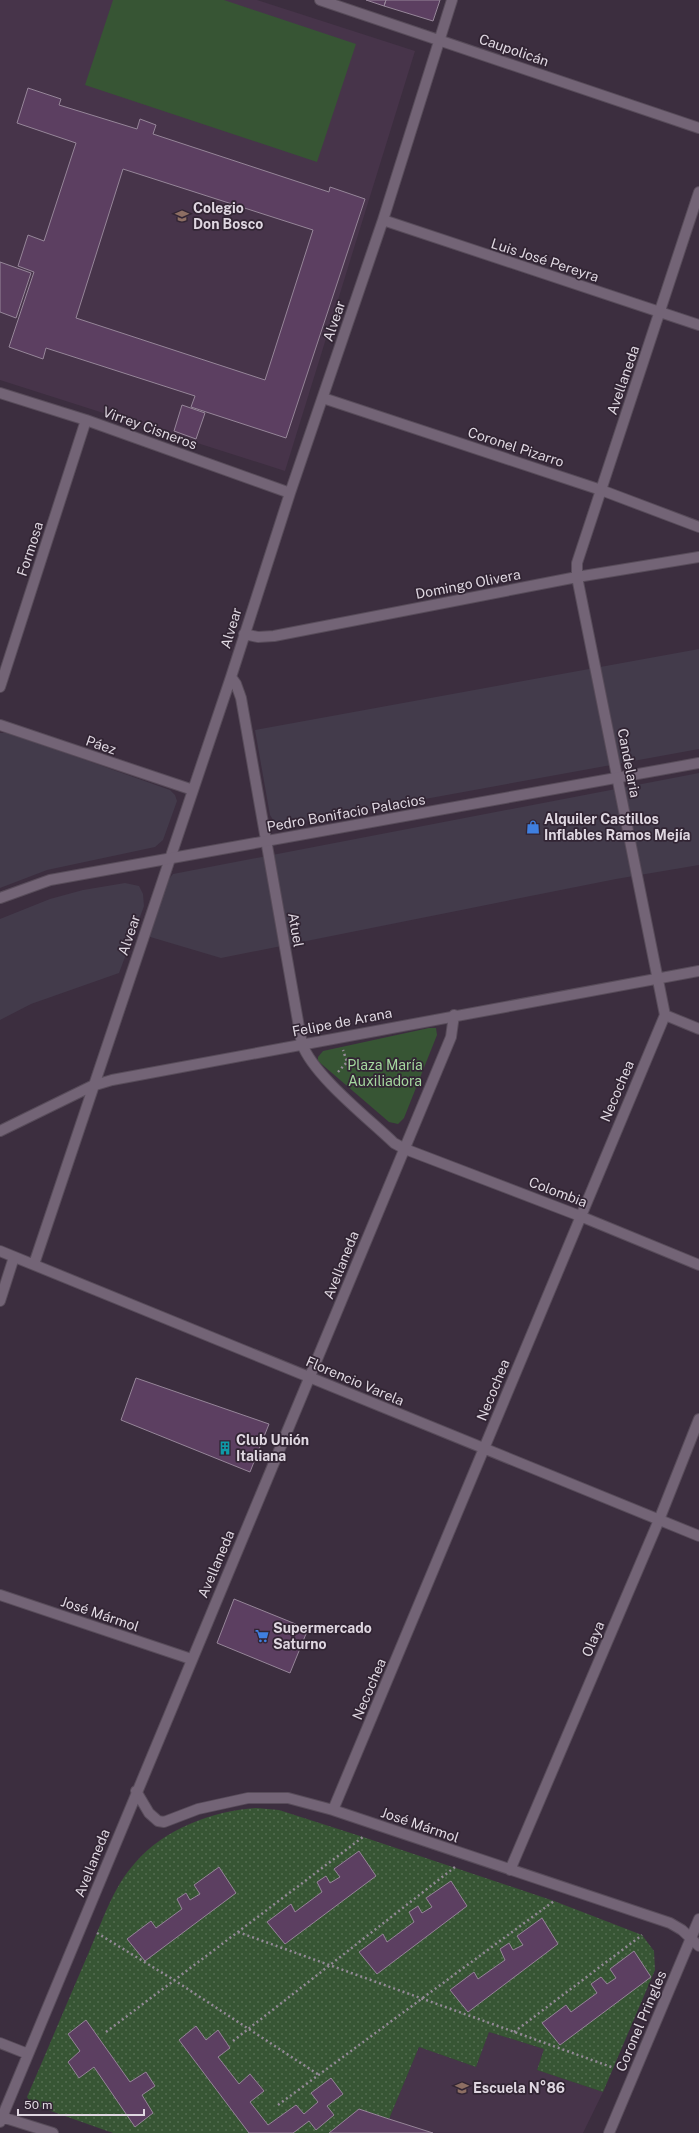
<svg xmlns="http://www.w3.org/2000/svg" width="699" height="2133" viewBox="0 0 699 2133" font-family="'Public Sans',sans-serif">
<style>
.commercial{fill:#433b4b}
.built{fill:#47344a}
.grass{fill:url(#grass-dots);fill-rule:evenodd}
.green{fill:#375534}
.building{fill:#5c3f61;stroke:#968699;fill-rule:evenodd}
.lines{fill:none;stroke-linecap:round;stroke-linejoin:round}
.street-casing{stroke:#584c5a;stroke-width:12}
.secondary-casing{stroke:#584c5a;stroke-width:12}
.path{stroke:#948a97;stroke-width:2.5;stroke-dasharray:2 3;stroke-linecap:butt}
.street{stroke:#736476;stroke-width:10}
.secondary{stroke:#736476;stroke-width:10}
.labels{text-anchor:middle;stroke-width:3.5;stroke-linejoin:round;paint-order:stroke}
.street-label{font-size:14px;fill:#dfd7e1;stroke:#322534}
.poi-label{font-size:14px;font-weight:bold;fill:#dfd7e1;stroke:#322534;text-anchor:start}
.park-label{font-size:14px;fill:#a4d79e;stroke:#322534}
</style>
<defs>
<pattern id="grass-dots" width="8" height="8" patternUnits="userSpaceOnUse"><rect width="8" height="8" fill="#375534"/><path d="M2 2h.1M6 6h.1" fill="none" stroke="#546d51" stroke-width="1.8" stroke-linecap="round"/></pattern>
</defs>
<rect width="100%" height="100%" fill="#3c2e3f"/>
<path class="commercial" d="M699 649V749L277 826 270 815 255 730Z
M0 733H9L170 790 175 795 177 801 163 840 155 847 47 870 0 888Z
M699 773V865L616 879 221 958 147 936 169 879 173 874Z
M125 883 139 886 143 894 144 906 119 973 31 1004 0 1020V919L50 899 83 890Z"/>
<path class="built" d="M0 0H257L415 51 285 471 0 380Z
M489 2032 544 2049 537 2070 603 2092 583 2133H433L389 2119 419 2047 476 2067Z"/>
<path class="grass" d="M256 1808 279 1810 363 1837 554 1901 642 1935 654 1951 655 1970 603 2092 537 2070 544 2049 489 2032 476 2067 419 2047 389 2119 359 2109 329 2133H293L309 2121 316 2130 327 2106 343 2094 318 2102 304 2114 296 2105 268 2125 250 2102 264 2090 250 2074 239 2084 218 2057 230 2048 218 2030 206 2040 196 2026 179 2040 249 2133H113L31 2104 27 2097C48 2049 68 2000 89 1952 102 1922 113 1887 135 1863 164 1829 212 1811 256 1808ZM359 1851 375 1876 285 1944 267 1922 291 1904 295 1912 322 1892 318 1882 326 1876 330 1883 340 1877 334 1868ZM219 1867 235 1893 145 1961 127 1939 151 1921 156 1928 182 1909 178 1898 186 1893 190 1900 200 1894ZM451 1881 467 1906 377 1974 359 1952 383 1934 387 1942 414 1922 409 1912 418 1906 422 1913 432 1907 426 1898ZM542 1918 558 1944 468 2012 450 1990 473 1972 478 1979 505 1960 513 1950 523 1945 517 1936ZM634 1952 650 1977 560 2045 543 2023 566 2005 571 2012 597 1993 591 1984 601 1977 607 1984 616 1978 610 1969ZM86 2020 130 2082 145 2072 155 2086 142 2095 153 2113 136 2126 94 2067 79 2078 68 2062 80 2051 68 2034Z"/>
<path class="green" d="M113 0H224L356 44 317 162 85 85Z
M429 1028H436L437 1035 404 1118 398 1124 389 1122 318 1061V1057L323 1051Z"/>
<path class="building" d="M366 0H386L384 6Z
M386 0H440L433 21 384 6Z
M28 88 61 99 59 105 137 129 140 119 156 125 153 134 329 192 330 187 365 199 286 438 191 407 195 396 46 348 43 359 9 347 34 272 18 266 28 235 44 241 76 143 17 123ZM123 169 313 230 265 380 76 318Z
M0 262 31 273 16 318 0 312Z
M182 405 205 413 196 439 174 431Z
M136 1378 269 1424 250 1472 121 1420Z
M234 1599 308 1629 290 1673 217 1643Z
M359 1851 376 1876 285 1944 267 1922 291 1904 295 1912 322 1892 317 1882 326 1876 330 1883 340 1877 334 1869Z
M219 1867 236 1893 145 1961 127 1939 151 1921 156 1928 182 1909 177 1899 186 1893 190 1900 200 1894 194 1885Z
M451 1881 467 1906 377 1974 359 1952 383 1934 387 1942 414 1922 409 1912 418 1906 422 1913 432 1907 426 1898Z
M542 1918 558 1944 468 2012 450 1990 474 1972 478 1979 505 1960 500 1949 509 1943 513 1950 523 1945 517 1936Z
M634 1951 651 1977 560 2045 542 2023 566 2005 571 2012 597 1993 591 1984 601 1977 607 1984 616 1978 610 1969Z
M86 2020 130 2082 146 2072 155 2086 142 2095 153 2113 135 2127 94 2067 79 2078 68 2062 80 2051 68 2034Z
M196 2026 206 2040 218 2030 230 2048 218 2057 239 2084 250 2074 264 2091 250 2102 268 2125 296 2105 304 2114 318 2102 311 2093 331 2078 343 2094 327 2106 334 2115 316 2130 309 2121 293 2133H249L179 2040Z
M359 2109 389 2119 433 2133H329Z"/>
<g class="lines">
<g class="street-casing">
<path id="street" d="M320 0 699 128
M383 220 699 325
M0 393 86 420 290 493
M323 398 601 490 699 527
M244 634 258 637 274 636 577 577 699 557
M231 677 236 684 241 698 302 1044C314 1076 368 1118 394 1143L405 1149 580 1216 699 1265
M0 687 86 420
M0 725 193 790
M665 1015 699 1029
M0 1131 92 1086 112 1080 699 971
M0 1251 699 1536
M34 1264 231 677 290 493 383 220 452 0
M0 1301 14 1257
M0 1595 191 1659
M136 1791 149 1813 158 1821 164 1822 198 1809 248 1798H288L333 1810 670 1923 682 1930 699 1946
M333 1810 665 1015 577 577V563L699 192
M510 1870 659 1520 699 1419
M0 2043 28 2054
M2 2117 53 2133
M0 2122 451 1037 454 1015
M609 2133 699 1919"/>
</g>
<g class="secondary-casing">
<path id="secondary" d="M0 898 50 880 699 763"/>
</g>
<path class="path" d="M338 1072 347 1062 343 1050
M238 1932 614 2068
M97 1933 174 1980 319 2075
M106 2032 363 1837
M514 2032 642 1935
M233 2041 455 1867
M278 2105 554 1901"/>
<use href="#street" class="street"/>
<use href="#secondary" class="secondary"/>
</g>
<defs>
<g id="school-bare" transform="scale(1.08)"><path d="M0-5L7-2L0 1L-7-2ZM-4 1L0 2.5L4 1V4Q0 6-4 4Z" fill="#8d6e63" stroke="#322534" stroke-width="2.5" paint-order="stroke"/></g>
<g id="shop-bare" transform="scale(1.08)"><path d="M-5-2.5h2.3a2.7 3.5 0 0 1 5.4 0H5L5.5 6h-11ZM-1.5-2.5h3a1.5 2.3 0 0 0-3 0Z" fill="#3f7fe0" stroke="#322534" stroke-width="2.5" paint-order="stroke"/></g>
<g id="building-bare" transform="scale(1.08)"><path d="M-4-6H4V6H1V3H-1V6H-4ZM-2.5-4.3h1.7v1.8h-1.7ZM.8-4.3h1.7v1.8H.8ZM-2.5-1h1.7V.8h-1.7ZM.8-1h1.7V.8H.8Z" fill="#0f9aa8" stroke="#322534" stroke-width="2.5" paint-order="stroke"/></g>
<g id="supermarket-bare" transform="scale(1.08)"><path d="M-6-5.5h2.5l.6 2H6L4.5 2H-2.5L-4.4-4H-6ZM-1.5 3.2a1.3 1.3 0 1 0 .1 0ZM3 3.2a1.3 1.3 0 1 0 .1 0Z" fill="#3f7fe0" stroke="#322534" stroke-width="2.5" paint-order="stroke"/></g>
</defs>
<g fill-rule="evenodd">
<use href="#school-bare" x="182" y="216"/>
<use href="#shop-bare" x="533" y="827"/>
<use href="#building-bare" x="225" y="1448"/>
<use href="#supermarket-bare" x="262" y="1636"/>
<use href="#school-bare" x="462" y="2088"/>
</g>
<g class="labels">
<g class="street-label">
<text transform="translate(514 50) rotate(19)" y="5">Caupolicán</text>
<text transform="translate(545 260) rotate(18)" y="5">Luis José Pereyra</text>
<text transform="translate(334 321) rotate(-71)" y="5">Alvear</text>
<text transform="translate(623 380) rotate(-71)" y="5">Avellaneda</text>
<text transform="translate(150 428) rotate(20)" y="5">Virrey Cisneros</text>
<text transform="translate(516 447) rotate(18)" y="5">Coronel Pizarro</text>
<text transform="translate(30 549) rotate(-72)" y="5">Formosa</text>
<text transform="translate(468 584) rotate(-11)" y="5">Domingo Olivera</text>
<text transform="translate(231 628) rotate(-73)" y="5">Alvear</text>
<text transform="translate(101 745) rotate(19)" y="5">Páez</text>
<text transform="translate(629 763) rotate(79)" y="5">Candelaria</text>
<text transform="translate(346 813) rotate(-10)" y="5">Pedro Bonifacio Palacios</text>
<text transform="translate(296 930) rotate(80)" y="5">Atuel</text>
<text transform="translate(129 935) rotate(-71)" y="5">Alvear</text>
<text transform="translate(342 1022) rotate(-11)" y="5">Felipe de Arana</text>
<text transform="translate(617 1091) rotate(-67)" y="5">Necochea</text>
<text transform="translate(558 1192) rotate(21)" y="5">Colombia</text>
<text transform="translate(341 1265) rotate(-68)" y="5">Avellaneda</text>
<text transform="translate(355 1381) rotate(23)" y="5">Florencio Varela</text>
<text transform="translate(493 1390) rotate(-68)" y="5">Necochea</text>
<text transform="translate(216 1564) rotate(-67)" y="5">Avellaneda</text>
<text transform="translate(100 1614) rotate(19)" y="5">José Mármol</text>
<text transform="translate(593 1639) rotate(-67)" y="5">Olaya</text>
<text transform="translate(369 1689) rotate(-67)" y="5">Necochea</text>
<text transform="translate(420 1825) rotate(19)" y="5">José Mármol</text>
<text transform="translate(92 1863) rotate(-68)" y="5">Avellaneda</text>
<text transform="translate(641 2021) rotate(-67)" y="5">Coronel Pringles</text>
</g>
<g class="poi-label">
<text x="193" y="213">Colegio<tspan x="193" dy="16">Don Bosco</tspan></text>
<text x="544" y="824">Alquiler Castillos<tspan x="544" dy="16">Inflables Ramos Mejía</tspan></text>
<text x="236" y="1445">Club Unión<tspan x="236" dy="16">Italiana</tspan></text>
<text x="273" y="1633">Supermercado<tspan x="273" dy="16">Saturno</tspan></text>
<text x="473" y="2093">Escuela N°86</text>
</g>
<g class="park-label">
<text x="385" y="1070">Plaza María<tspan x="385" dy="16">Auxiliadora</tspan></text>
</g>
</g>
<path d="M18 2109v6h126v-6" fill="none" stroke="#dfd7e1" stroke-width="2"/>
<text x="24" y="2109" font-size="12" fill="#dfd7e1" stroke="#322534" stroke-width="3" paint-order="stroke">50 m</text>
</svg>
